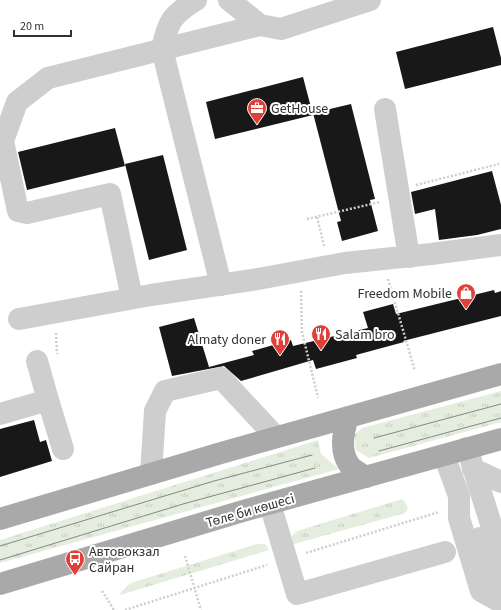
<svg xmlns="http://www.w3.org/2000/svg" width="501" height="610" viewBox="0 0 501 610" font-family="'Source Sans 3',sans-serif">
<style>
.grass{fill:url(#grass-tufts)}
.building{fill:#181818}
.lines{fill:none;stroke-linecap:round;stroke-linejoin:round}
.path{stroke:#cecece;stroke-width:2.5;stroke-dasharray:2 2;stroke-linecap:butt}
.minor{stroke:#cecece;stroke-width:22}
.major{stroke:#a9a9a9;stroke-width:22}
.tram{stroke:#868686;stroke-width:1}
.labels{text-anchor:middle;stroke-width:4;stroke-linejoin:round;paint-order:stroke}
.poi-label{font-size:14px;fill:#313131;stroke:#fff;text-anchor:start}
.street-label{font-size:14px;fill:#313131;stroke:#fff}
</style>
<defs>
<pattern id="grass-tufts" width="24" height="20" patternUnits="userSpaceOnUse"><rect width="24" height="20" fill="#e5eddf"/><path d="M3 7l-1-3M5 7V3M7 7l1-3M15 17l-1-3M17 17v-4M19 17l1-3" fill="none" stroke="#c5ccc0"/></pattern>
</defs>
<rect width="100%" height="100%" fill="#fff"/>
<path class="grass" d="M501 391V422L369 458 356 450 354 435 362 428Z
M318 440 321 454 339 469 0 563V540Z
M402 499 405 502 408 509 405 513 294 544 291 542 292 536 297 531Z
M257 544H265L269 550 120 595 121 592 131 583Z"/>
<path class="building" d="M493 27 501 58V65L405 89 396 52Z
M303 77 313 115 215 139 206 102Z
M351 104 375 199 370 200 378 231 342 241 337 222 341 221 313 113Z
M115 128 125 166 27 190 18 152Z
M163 155 187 250 149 260 125 164Z
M492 171 501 205V229L477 235 439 240 435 209 415 214 411 192Z
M494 290 495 293 501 291V316L403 341 404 342 356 355 357 358 316 369 313 360 241 381 224 366 172 376 159 327 194 318 209 367 254 355 252 351 291 340 293 346 368 328 363 312 393 304 396 314Z
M34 420 40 442 46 440 52 461 0 477V429Z"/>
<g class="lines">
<path class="path" d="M416 185 499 164
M317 217 324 246
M307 219 380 202
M388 279 415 371
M301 291 302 332 318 398
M56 333 57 354
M306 553 439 512
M185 556 201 610
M102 591 114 610
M125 610 267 565"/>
<path class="minor" d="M196 0C172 15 168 21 162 49L221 285
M229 0 260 25
M385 109 409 257
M132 298 110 194 27 213 18 211 3 141 17 102 48 78 260 25 281 29 370 0
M19 319 151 295 258 279 345 263 431 254 501 245
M48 400 63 449
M0 414 48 400 37 361
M467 448 501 556
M444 455 459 496V518L481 591 501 602
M473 469 501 482
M151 474 155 411 165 391 221 378 276 437
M270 504 297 594 445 552
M480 538 501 600"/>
<path class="major" d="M348 417C343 433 339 451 350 466 354 470 361 474 366 477
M0 519 221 453 501 374
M0 584 243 511 501 439"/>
<path class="tram" d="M374 438 501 404
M379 451 501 418
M0 546 214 481 312 455
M0 560 183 504 315 468"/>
</g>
<defs>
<g id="office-pin" transform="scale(1)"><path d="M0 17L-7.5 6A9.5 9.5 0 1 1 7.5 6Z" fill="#e03f3a" stroke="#fff"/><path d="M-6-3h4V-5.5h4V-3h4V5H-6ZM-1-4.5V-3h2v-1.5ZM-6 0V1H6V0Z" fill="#fff"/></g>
<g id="shop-pin" transform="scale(1)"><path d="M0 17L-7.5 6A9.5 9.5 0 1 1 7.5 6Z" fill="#e03f3a" stroke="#fff"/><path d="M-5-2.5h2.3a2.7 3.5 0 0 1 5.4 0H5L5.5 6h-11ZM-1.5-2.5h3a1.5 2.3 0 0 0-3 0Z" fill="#fff"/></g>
<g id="restaurant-pin" transform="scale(1)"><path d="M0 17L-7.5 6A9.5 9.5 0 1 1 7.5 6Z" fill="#e03f3a" stroke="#fff"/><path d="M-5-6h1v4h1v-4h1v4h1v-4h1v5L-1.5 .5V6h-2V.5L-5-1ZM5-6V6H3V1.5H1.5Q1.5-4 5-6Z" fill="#fff"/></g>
<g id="bus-pin" transform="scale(1)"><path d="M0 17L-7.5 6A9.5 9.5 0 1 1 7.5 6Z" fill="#e03f3a" stroke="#fff"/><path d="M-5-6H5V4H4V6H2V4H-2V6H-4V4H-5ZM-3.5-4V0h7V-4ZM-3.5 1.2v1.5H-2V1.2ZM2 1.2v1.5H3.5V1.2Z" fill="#fff"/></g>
</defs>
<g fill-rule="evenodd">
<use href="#office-pin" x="257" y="108"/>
<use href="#shop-pin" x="466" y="293"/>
<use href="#restaurant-pin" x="321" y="334"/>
<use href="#restaurant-pin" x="280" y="339"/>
<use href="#bus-pin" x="75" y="559"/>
</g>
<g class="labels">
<g class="poi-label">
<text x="271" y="113">GetHouse</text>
<text x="452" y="298" text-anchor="end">Freedom Mobile</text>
<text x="335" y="339">Salam bro</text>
<text x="266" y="344" text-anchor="end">Almaty doner</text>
<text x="89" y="556">Автовокзал<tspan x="89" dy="16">Сайран</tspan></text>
</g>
<g class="street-label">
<text transform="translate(250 510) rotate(-16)" y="5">Төле би көшесі</text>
</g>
</g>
<path d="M14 30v6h57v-6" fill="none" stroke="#313131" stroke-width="2"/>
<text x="20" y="30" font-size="12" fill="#313131" stroke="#ffffff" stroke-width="3" paint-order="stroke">20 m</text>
</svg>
